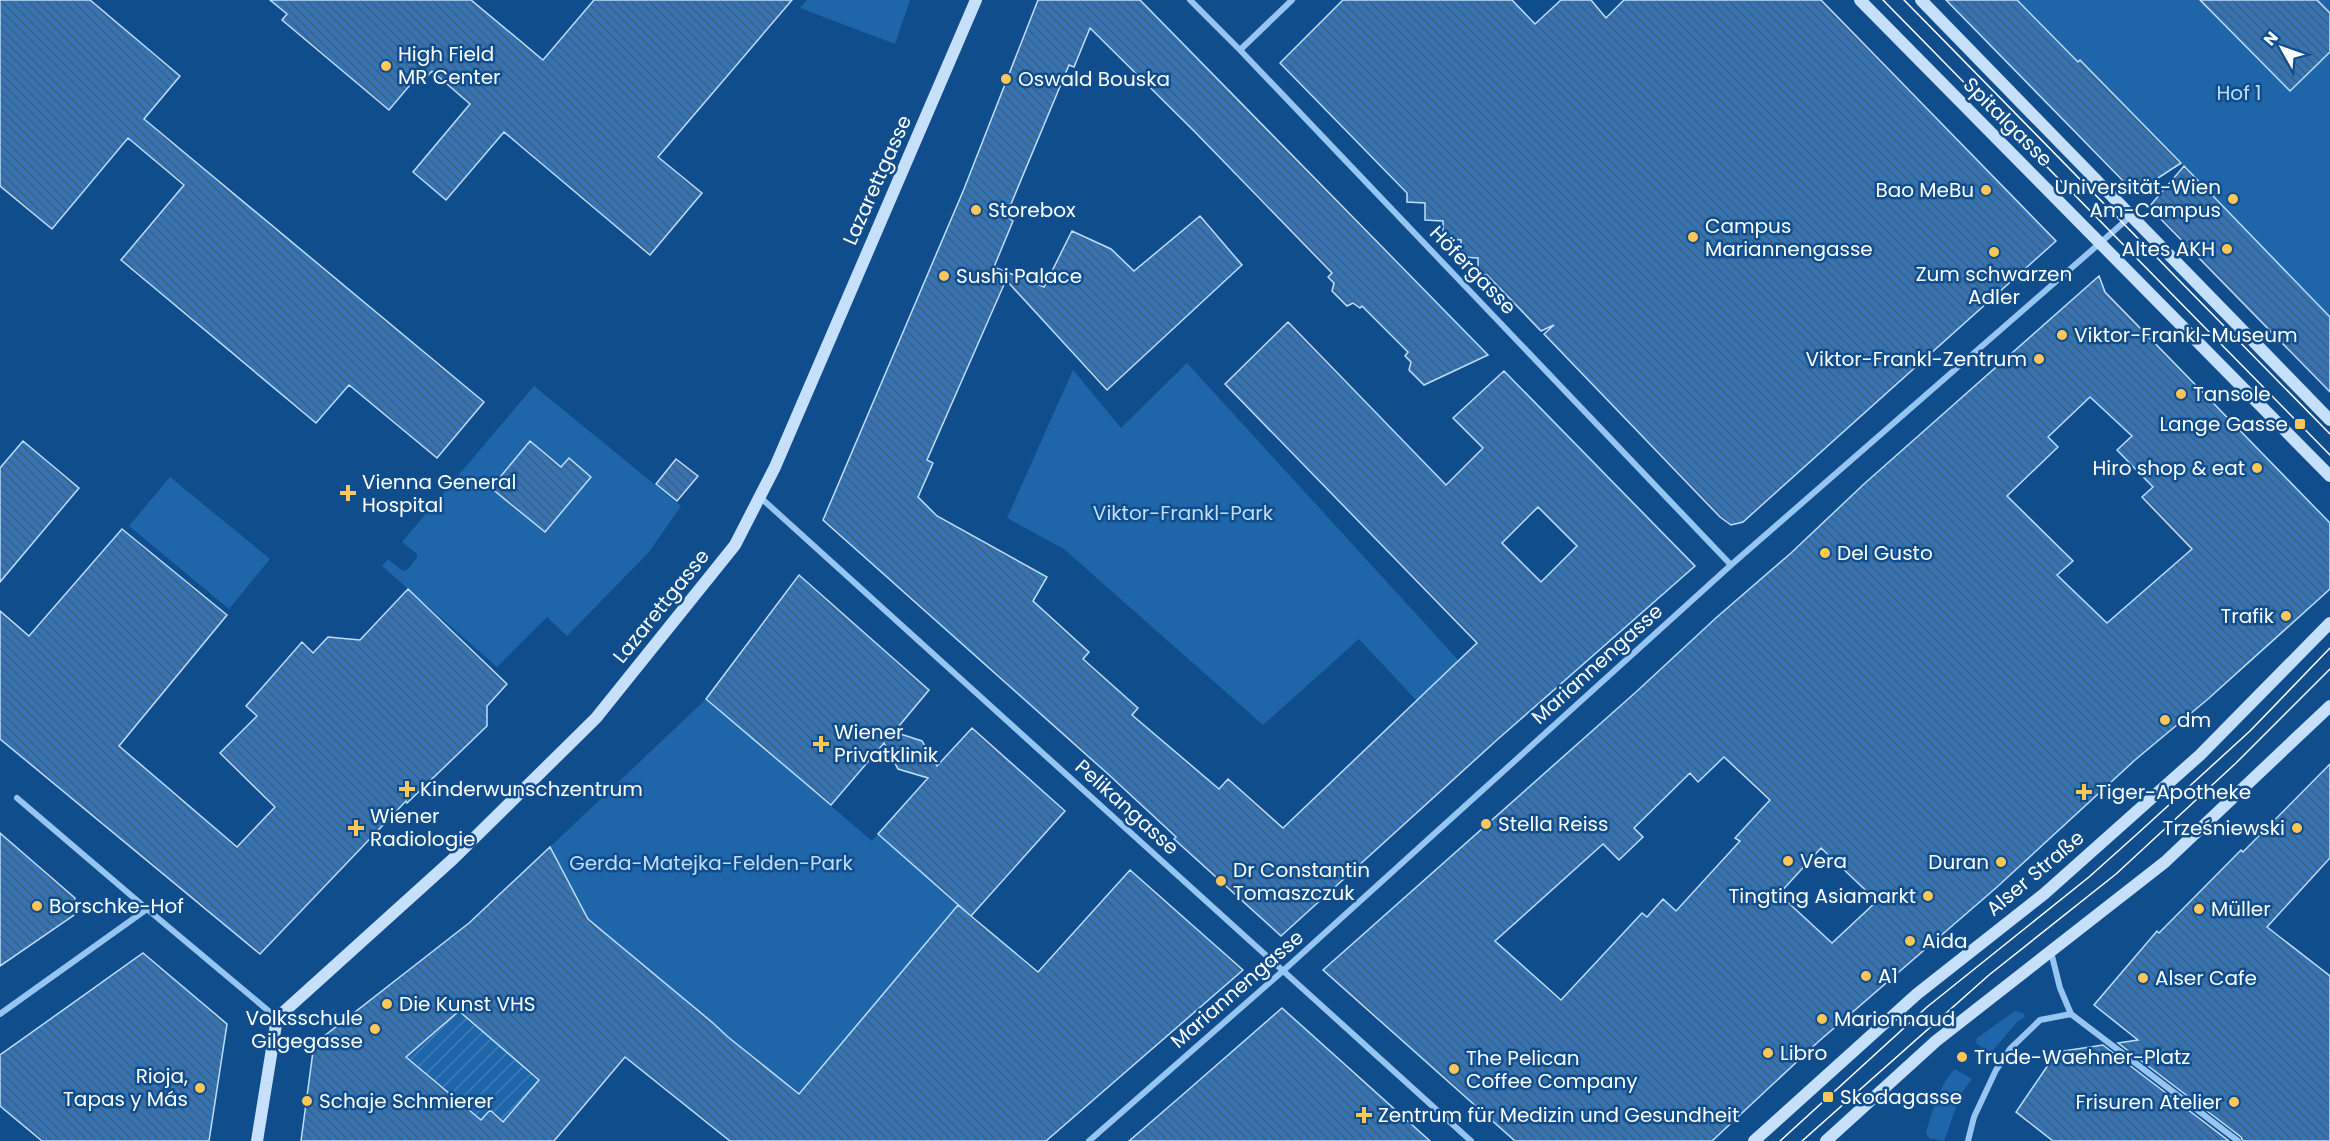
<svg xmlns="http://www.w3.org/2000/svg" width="2330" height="1141" viewBox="0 0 2330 1141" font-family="Poppins,sans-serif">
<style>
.green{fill:#1f65aa}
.garden{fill:url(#garden-furrows)}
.building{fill:url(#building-back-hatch);stroke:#bedefd;stroke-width:1.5;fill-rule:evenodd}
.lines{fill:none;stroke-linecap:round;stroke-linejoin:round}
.street{stroke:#97c5f2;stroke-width:6}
.secondary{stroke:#c6e0fc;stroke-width:12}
.tram{stroke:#fff;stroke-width:1.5}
.poi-dot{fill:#ffc658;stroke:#104d8c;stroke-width:2}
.labels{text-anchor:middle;stroke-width:5;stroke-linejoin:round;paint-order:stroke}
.poi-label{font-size:20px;fill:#fff;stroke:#104d8c;text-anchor:start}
.park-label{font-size:20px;fill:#bedefd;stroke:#104d8c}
.street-label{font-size:20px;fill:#fff;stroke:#104d8c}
</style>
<defs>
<pattern id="garden-furrows" width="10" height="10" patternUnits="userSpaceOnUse" patternTransform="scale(1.5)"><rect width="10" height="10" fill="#1f65aa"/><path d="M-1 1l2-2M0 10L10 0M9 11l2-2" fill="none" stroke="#417cb7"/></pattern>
<pattern id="building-back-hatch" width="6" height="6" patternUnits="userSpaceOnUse" patternTransform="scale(1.5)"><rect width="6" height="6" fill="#3474b4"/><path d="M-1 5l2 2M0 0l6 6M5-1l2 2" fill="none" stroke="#415e7b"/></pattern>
</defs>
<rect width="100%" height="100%" fill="#104d8c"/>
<path class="green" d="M807 0H910L895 44 800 8Z
M2017 0H2330V317L2080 60 2078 62Z
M1187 363 1459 661 1417 701 1359 639 1263 725 1064 549 1007 518 1073 370 1121 428Z
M534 386 681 506 649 552 567 636 547 617 497 667 382 566 388 559 403 571 407 570 417 558V554L402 542Z
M170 477 270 559 229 609 129 526Z
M706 699 872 841 878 834 959 905 799 1094 728 1037 713 1023 588 919 550 847Z
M2015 1011 2023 1013 2025 1017 2017 1022 1990 1054 1976 1043 1977 1038Z
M1955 1069 1972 1079 1961 1094 1944 1141 1929 1138 1926 1133C1931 1115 1941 1081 1955 1069Z"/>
<path class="garden" d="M460 996 545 1073 503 1122 490 1110 481 1120 396 1047Z"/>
<path class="building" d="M0 0H90L180 76 144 119 484 402 437 458 349 385 316 423 121 260 184 185 128 138 52 229 0 186Z
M270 0H471L543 60 594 0H792L658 157 702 193 650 255 504 132 446 200 413 172 470 104 432 71 420 84 415 79 389 110 282 20 287 14Z
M1038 0H1140L1488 355 1424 385 1409 370 1411 362 1405 356 1408 352 1362 306 1360 308 1353 303 1347 306 1332 291 1334 283 1328 277 1332 273 1195 132 1090 28 1074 67 1069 65 1006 216 1013 221 994 267 1044 287 1072 231 1111 249 1134 271 1200 216 1242 265 1107 390 1006 280 927 460 933 463 918 497 937 516 1047 577 1033 601 1089 652 1083 659 1138 708 1132 715 1219 789 1228 779 1283 828 1477 643 1225 384 1288 322 1446 485 1483 448 1453 418 1504 371 1695 566 1498 739 1281 936 1174 839 1176 837 1108 774 823 520 964 189ZM1538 507 1577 546 1541 582 1502 543Z
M1343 0H1512L1535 24 1561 0H1591L1606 18 1624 0H1821L2056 241 1743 522 1731 525 1720 517 1544 334 1554 325 1541 331 1487 275H1478V258L1461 257V240L1443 238V221L1425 220V203L1407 202V193L1280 63Z
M1946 0H2017L2078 62 2080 60 2181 163 2135 193Z
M2200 0H2317L2330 13V52L2290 91Z
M2184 166 2330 317V392L2149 207Z
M2099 276 2105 292 2330 523V589L2208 699 2135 760 1997 887 1818 1042 1712 1141H1515L1323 970 1636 692 1717 617 1791 553 1864 484ZM2090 397 2132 436 2117 450 2153 487 2142 497 2192 549 2107 623 2057 575 2073 561 2007 496 2058 447 2048 437ZM1724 757 1770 800 1735 838 1740 841 1676 911 1663 899 1647 917 1642 913 1561 1000 1495 941 1603 844 1619 860 1643 837 1634 828 1690 773 1698 782ZM1821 848 1877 901 1832 943 1779 894Z
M23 441 79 488 0 582V468Z
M530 441 561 467 569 458 591 477 545 532 491 488Z
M676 459 698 476 677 501 656 484Z
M122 529 227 615 119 746 237 847 275 807 220 753 257 716 246 706 302 642 313 653 328 637 360 640 408 589 507 684 487 706V726L407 803 406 801 260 954 0 739V611L29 636Z
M799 575 929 690 894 732 922 741 937 766 972 728 1065 811 971 916 1038 972 1130 870 1243 970 1046 1141H730L625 1057 554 1141H301L314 1044 469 923 550 847 588 919 713 1023 728 1037 799 1094 958 905 971 916 878 834 928 778 898 769 884 743 831 805 706 699ZM459 1011 539 1080 503 1122 490 1110 481 1120 406 1057Z
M2330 764V858L2267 927 2330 976V1141H2243L2241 1137 2118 1043 2138 1040 2094 1005 2157 931 2159 933 2241 850 2243 852Z
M0 833 75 898 74 915 0 966Z
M143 953 227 1024 209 1141H42L0 1106V1055Z
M1282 1008 1430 1141H1129L1180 1097Z
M2103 1045 2229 1141H2053L2016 1112 2057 1052Z"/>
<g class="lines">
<path class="street" d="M1190 0 1240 50 1731 565
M1240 50 1292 0
M761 498 1471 1141
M17 798 147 909
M2051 952 2060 988 2071 1014 2238 1141
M0 1014 147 909 277 1018
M1089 1141 1284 970 1731 565 2131 216
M1968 1141 1974 1117 1996 1070 2010 1049 2040 1020 2071 1014"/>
<path class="secondary" d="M1860 0 2330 476
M1921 0 2330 420
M257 1141 277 1018 453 859 596 718 735 545 775 467 976 0
M1754 1141 1917 994 2044 894 2200 755 2330 623
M1826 1141 1936 1041 2165 862 2330 706"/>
<path class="tram" d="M1883 0 2330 455
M1904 0 2330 434
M1780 1141 1927 1007 2089 877 2136 835 2250 731 2330 648
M1802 1141 1989 975 2116 874 2236 763 2330 669"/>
</g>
<g class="poi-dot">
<circle cx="386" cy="66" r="6"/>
<circle cx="1006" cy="79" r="6"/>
<circle cx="1986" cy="190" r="6"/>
<circle cx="2233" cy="199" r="6"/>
<circle cx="976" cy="210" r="6"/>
<circle cx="1693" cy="237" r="6"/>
<circle cx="2227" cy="249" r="6"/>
<circle cx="1994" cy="252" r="6"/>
<circle cx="944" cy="276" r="6"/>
<circle cx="2062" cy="335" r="6"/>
<circle cx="2039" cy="359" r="6"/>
<circle cx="2181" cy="394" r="6"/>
<rect x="2294" y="418" width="12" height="12" rx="3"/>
<circle cx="2257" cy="468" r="6"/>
<path d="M345 484h6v6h6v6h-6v6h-6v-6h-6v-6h6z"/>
<circle cx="1825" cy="553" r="6"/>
<circle cx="2286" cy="616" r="6"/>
<circle cx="2165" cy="720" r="6"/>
<path d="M818 735h6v6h6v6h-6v6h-6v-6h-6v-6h6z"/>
<path d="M404 780h6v6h6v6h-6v6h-6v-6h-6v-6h6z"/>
<path d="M2081 783h6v6h6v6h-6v6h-6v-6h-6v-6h6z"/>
<circle cx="1486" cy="824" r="6"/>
<path d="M353 819h6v6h6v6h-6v6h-6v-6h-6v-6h6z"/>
<circle cx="2297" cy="828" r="6"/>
<circle cx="1788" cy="861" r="6"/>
<circle cx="2001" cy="862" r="6"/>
<circle cx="1221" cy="881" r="6"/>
<circle cx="1928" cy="896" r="6"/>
<circle cx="37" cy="906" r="6"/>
<circle cx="2199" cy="909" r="6"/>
<circle cx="1910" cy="941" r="6"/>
<circle cx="1866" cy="976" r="6"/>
<circle cx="2143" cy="978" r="6"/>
<circle cx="387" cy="1004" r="6"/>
<circle cx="1822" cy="1019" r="6"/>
<circle cx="375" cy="1029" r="6"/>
<circle cx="1768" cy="1053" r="6"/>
<circle cx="1962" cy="1057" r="6"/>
<circle cx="1454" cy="1069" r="6"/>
<circle cx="200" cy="1088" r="6"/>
<rect x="1822" y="1091" width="12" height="12" rx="3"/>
<circle cx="307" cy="1101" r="6"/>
<circle cx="2234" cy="1102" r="6"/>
<path d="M1361 1106h6v6h6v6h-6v6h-6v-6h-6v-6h6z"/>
</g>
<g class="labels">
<g class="poi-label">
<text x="398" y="61">High Field<tspan x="398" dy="23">MR Center</tspan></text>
<text x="1018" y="86">Oswald Bouska</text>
<text x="2221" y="194" text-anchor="end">Universität-Wien<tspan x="2221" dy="23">Am-Campus</tspan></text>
<text x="1974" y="197" text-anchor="end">Bao MeBu</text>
<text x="988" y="217">Storebox</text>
<text x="1705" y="233">Campus<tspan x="1705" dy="23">Mariannengasse</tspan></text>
<text x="2215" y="256" text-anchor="end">Altes AKH</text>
<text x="1994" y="281" text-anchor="middle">Zum schwarzen<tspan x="1994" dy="23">Adler</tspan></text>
<text x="956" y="283">Sushi Palace</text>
<text x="2074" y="342">Viktor-Frankl-Museum</text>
<text x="2027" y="366" text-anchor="end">Viktor-Frankl-Zentrum</text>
<text x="2193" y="401">Tansole</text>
<text x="2288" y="431" text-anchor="end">Lange Gasse</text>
<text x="2245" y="475" text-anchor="end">Hiro shop &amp; eat</text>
<text x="362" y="489">Vienna General<tspan x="362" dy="23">Hospital</tspan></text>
<text x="1837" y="560">Del Gusto</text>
<text x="2274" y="623" text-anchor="end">Trafik</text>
<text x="2177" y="727">dm</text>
<text x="834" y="739">Wiener<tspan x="834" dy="23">Privatklinik</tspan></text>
<text x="420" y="796">Kinderwunschzentrum</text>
<text x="2096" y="799">Tiger-Apotheke</text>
<text x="370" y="823">Wiener<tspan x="370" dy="23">Radiologie</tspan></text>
<text x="1498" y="831">Stella Reiss</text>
<text x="2285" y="835" text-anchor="end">Trześniewski</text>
<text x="1800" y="868">Vera</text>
<text x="1989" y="869" text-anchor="end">Duran</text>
<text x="1233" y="877">Dr Constantin<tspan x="1233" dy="23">Tomaszczuk</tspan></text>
<text x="1916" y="903" text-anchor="end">Tingting Asiamarkt</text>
<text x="49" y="913">Borschke-Hof</text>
<text x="2211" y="916">Müller</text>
<text x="1922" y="948">Aida</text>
<text x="1878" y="983">A1</text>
<text x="2155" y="985">Alser Cafe</text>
<text x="399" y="1011">Die Kunst VHS</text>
<text x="363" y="1025" text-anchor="end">Volksschule<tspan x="363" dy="23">Gilgegasse</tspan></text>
<text x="1834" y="1026">Marionnaud</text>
<text x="1780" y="1060">Libro</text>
<text x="1974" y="1064">Trude-Waehner-Platz</text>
<text x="1466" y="1065">The Pelican<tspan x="1466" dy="23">Coffee Company</tspan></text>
<text x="188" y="1083" text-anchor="end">Rioja,<tspan x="188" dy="23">Tapas y Más</tspan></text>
<text x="1840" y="1104">Skodagasse</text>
<text x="319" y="1108">Schaje Schmierer</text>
<text x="2222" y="1109" text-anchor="end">Frisuren Atelier</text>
<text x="1378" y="1122">Zentrum für Medizin und Gesundheit</text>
</g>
<g class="park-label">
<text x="2239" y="100">Hof 1</text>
<text x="1183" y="520">Viktor-Frankl-Park</text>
<text x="711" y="870">Gerda-Matejka-Felden-Park</text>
</g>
<g class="street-label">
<text transform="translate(2008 122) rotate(45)" y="7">Spitalgasse</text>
<text transform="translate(877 180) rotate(-66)" y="7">Lazarettgasse</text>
<text transform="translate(1473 270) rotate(46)" y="7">Höfergasse</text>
<text transform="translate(661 606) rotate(-51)" y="7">Lazarettgasse</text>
<text transform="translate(1597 664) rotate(-42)" y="7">Mariannengasse</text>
<text transform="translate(1127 807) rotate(42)" y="7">Pelikangasse</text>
<text transform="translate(2035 873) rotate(-40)" y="7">Alser Straße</text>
<text transform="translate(1237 989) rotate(-41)" y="7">Mariannengasse</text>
</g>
</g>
<g transform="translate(2282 48) rotate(310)" stroke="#104d8c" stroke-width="4.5" paint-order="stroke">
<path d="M0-4.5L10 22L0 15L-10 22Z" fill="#ffffff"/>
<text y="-9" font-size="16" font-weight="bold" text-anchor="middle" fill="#ffffff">N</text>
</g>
</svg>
